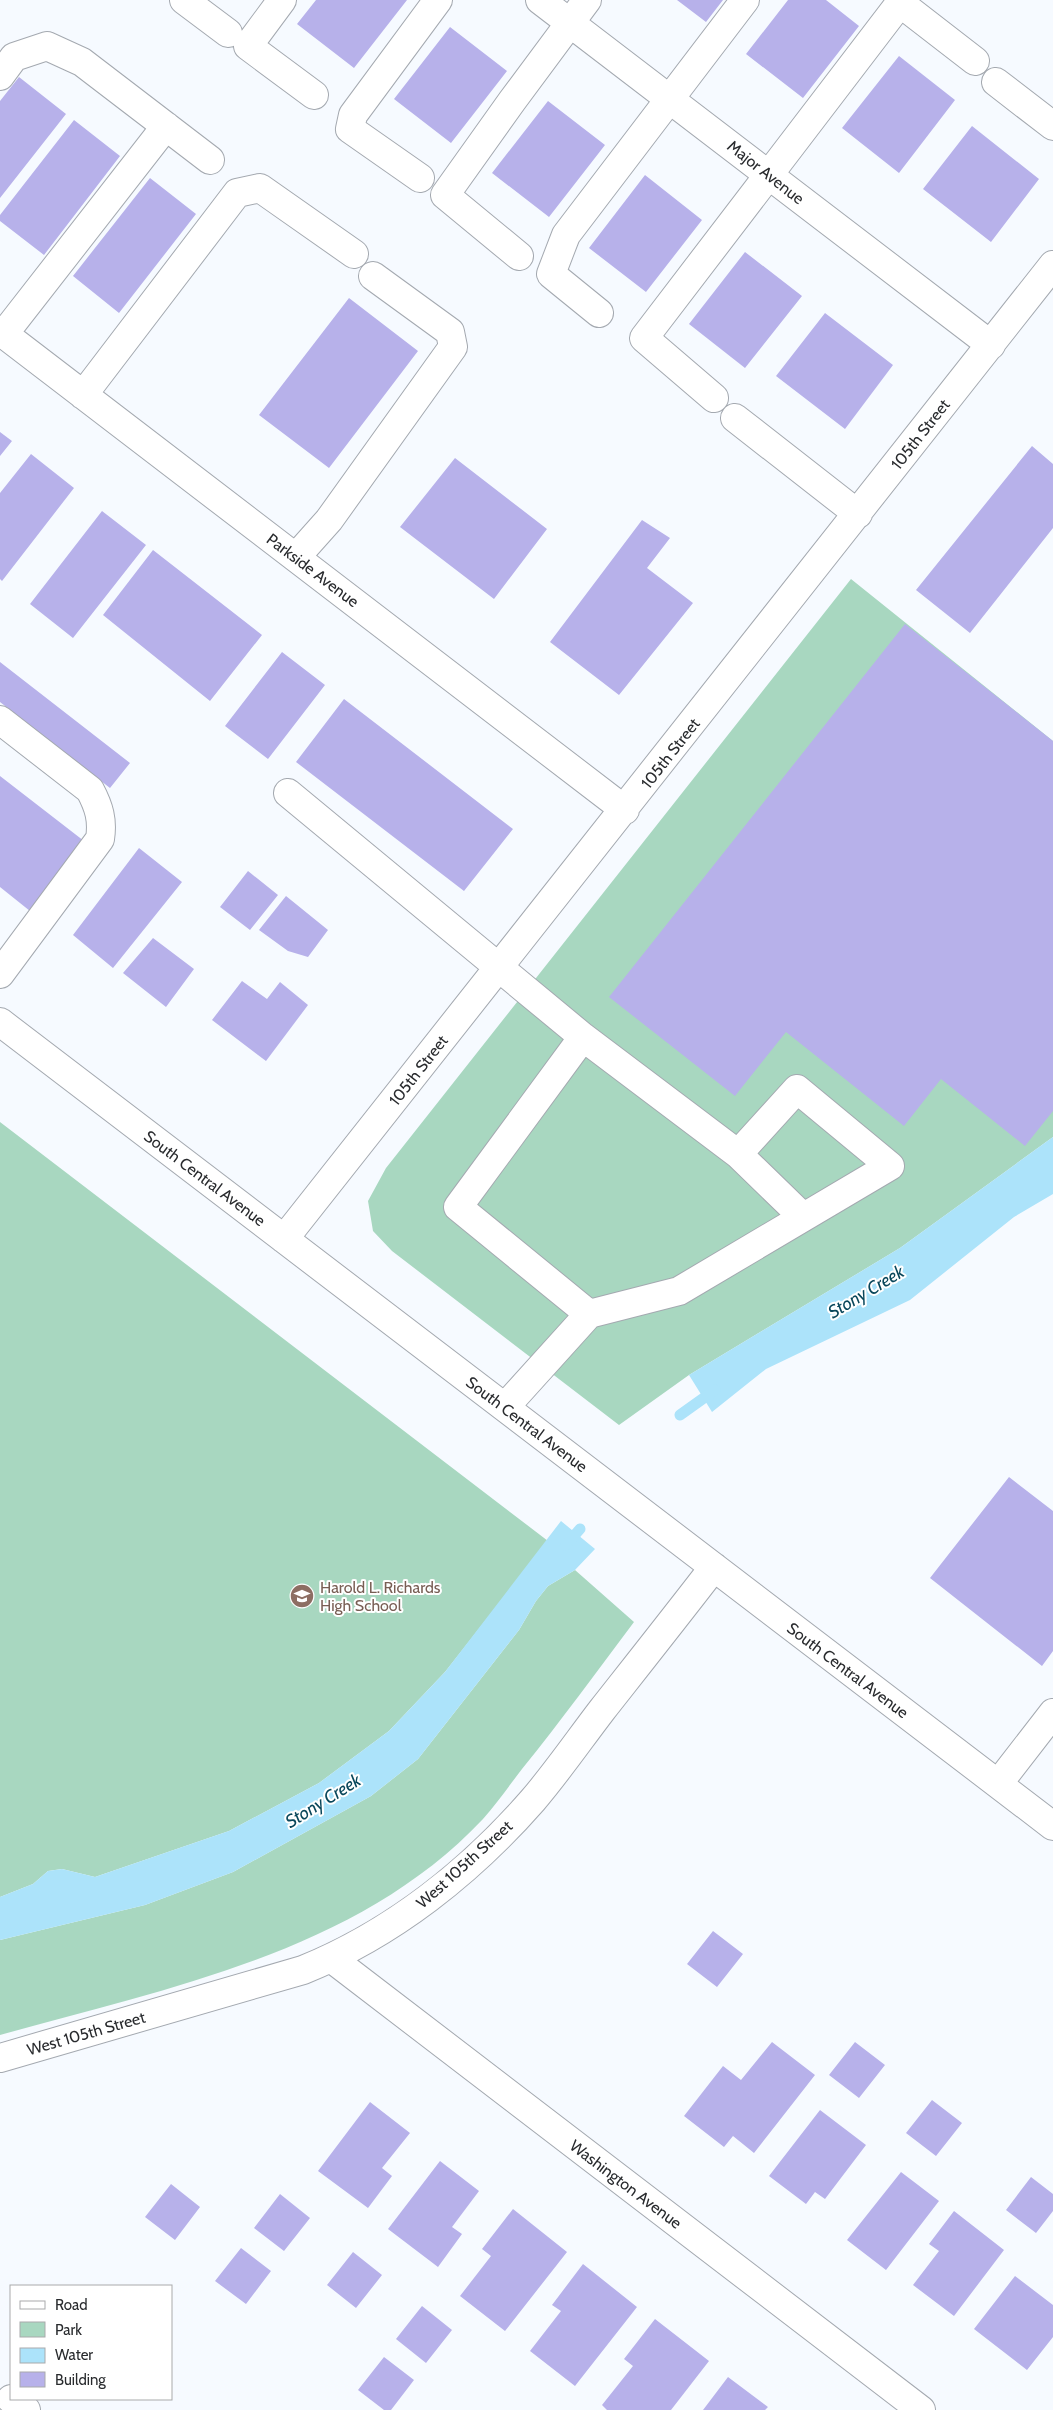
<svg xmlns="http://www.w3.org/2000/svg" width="1053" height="2410" viewBox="0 0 1053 2410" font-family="Cabin,sans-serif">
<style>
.green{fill:#a8d7c0}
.water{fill:#ace3fa}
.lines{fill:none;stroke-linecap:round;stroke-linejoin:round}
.stream{stroke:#ace3fa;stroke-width:11}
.building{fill:#b7b1ea}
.minor-casing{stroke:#a4a9b0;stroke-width:30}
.minor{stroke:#fff;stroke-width:28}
.labels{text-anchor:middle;stroke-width:4;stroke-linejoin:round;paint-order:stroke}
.street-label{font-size:16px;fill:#292b2e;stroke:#fff}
.education-label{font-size:16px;fill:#785e54;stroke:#fff;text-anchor:start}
.water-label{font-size:18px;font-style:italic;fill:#09475b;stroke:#fff}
</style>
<rect width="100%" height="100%" fill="#f6faff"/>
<path class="green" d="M851 579 1053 741V1137L900 1248 689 1375 619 1425 392 1251 373 1231 368 1201 386 1168Z
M0 1122 548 1541 445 1672 389 1731 319 1783 229 1831 95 1877 62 1869 48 1871 33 1884 0 1897Z
M575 1570 634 1622C597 1671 561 1721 522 1769 509 1786 497 1803 483 1819 358 1952 168 1988 0 2035V1940L145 1905 233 1872 371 1796 418 1759 519 1630 536 1601 548 1586Z"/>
<path class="water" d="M1053 1137V1194L1014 1217 910 1300 766 1369 712 1412 689 1375 900 1248Z
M561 1521 595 1549 575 1570 548 1586 536 1601 519 1630 418 1759 371 1796 233 1872 145 1905 0 1940V1897L33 1884 48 1871 62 1869 95 1877 229 1831 319 1783 389 1731 445 1672Z"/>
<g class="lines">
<path class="stream" d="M680 1415 715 1390
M566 1545 580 1529"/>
</g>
<path class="building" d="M316 0H407L354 68 297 24Z
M677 0H723L706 22Z
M788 0H826L859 26 803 98 746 54Z
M450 27 507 71 451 143 394 99Z
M899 56 955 100 899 173 842 128Z
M19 77 66 114 0 198V101Z
M548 101 605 145 549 217 492 173Z
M74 120 120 156 44 255 0 221V215Z
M972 126 1039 179 991 242 923 189Z
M645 175 702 220 646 292 589 248Z
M150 178 196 214 119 313 73 276Z
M745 252 802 296 745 368 689 324Z
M349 298 418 351 329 468 259 415Z
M825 313 893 365 845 429 776 376Z
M0 432 12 441 0 456Z
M1032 446 1053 464V528L970 633 916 590Z
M31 454 74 488 2 581 0 579V493Z
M455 458 547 529 494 599 400 527Z
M102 511 146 545 73 638 30 604Z
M642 520 670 538 647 568 693 603 619 695 550 642Z
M153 550 262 635 210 701 103 615Z
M905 624 1053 741V1111L1025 1146 941 1079 904 1126 786 1032 735 1096 609 997Z
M282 652 325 685 268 759 225 726Z
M0 662 130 763 110 788 0 702Z
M344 699 513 829 464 891 296 762Z
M0 776 84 841 30 911 0 887Z
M139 848 182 882 113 968 73 935Z
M248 871 278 895 250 930 220 907Z
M286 896 328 930 308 957 288 951 259 930Z
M153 938 194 969 166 1007 123 973Z
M242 981 267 999 280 982 308 1005 266 1061 212 1020Z
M1009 1477 1053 1511V1651L1042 1666 930 1578Z
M713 1931 743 1954 717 1987 687 1964Z
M772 2042 815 2075 754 2153 733 2136 724 2147 684 2116 723 2066 741 2080Z
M855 2042 885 2065 859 2098 829 2075Z
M932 2100 962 2123 936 2156 906 2133Z
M370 2102 410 2133 382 2168 392 2176 368 2208 318 2171Z
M820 2110 866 2145 825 2199 815 2192 806 2204 769 2176Z
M440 2161 479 2191 452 2227 462 2234 438 2267 388 2229Z
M901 2172 939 2201 886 2270 847 2240Z
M1031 2177 1053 2194V2211L1036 2233 1006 2210Z
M171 2184 200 2207 175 2240 145 2217Z
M280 2194 310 2218 284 2251 254 2228Z
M513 2209 567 2252 505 2331 460 2296 491 2256 482 2249Z
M954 2211 1004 2250 954 2316 913 2285 939 2251 929 2244Z
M241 2248 271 2271 246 2304 215 2281Z
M353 2252 382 2275 356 2308 327 2285Z
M583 2264 637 2307 575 2386 530 2351 561 2311 552 2305Z
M1015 2276 1053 2305V2337L1027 2370 974 2329Z
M422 2306 452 2330 426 2363 396 2339Z
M655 2319 709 2361 671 2410H607L602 2405 633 2366 624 2359Z
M384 2357 414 2380 391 2410H384L358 2390Z
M728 2377 768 2407 765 2410H703Z"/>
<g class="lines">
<g class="minor-casing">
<path id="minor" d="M184 0 228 33
M282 0 248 46 314 95
M540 0 991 345
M0 76 14 57 47 46 82 62 210 160
M996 82 1053 126
M420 178 350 129 353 115 438 0
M519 256 445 195 512 101 587 0
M599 313 551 274 566 235 745 0
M0 331 625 810
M4 334 166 126
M83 395 237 193 260 188 354 254
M714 398 644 338 900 3 975 61
M735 418 858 514
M296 557 329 520 453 347 450 332 373 276
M0 720 90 790C99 807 103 820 100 839L0 974
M288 793 583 1037 738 1154 803 1217
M0 1022 1053 1826
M284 1239 1053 265
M589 1314 679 1291 890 1166 797 1089 738 1154
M505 1407 589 1314 458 1207 583 1037
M998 1784 1053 1713
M331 1958 921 2410
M0 2058 303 1970C392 1934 470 1872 533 1800 557 1772 579 1740 602 1710 639 1663 677 1615 714 1567
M11 2399 26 2410"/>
</g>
<use href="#minor" class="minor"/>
</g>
<defs>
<g id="school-disc" transform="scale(1.25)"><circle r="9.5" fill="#8d6e63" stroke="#fff"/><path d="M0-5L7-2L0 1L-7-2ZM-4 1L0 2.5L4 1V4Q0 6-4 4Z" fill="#fff"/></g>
</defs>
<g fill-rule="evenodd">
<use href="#school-disc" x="302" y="1596"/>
</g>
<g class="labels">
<g class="street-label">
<text transform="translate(766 172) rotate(38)" y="6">Major Avenue</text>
<text transform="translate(920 434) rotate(-52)" y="6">105th Street</text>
<text transform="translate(313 570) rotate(37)" y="6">Parkside Avenue</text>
<text transform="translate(670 753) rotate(-52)" y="6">105th Street</text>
<text transform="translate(418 1070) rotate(-52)" y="6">105th Street</text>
<text transform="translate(205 1178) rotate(37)" y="6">South Central Avenue</text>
<text transform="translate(527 1424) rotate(37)" y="6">South Central Avenue</text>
<text transform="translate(848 1670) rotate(37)" y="6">South Central Avenue</text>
<text transform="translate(464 1864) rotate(-42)" y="6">West 105th Street</text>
<text transform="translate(86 2033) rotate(-16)" y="6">West 105th Street</text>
<text transform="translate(626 2184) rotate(37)" y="6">Washington Avenue</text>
</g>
<g class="education-label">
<text x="320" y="1593">Harold L. Richards<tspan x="320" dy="18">High School</tspan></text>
</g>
<g class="water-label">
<text transform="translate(866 1292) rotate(-31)" y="6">Stony Creek</text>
<text transform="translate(323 1801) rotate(-32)" y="6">Stony Creek</text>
</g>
</g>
<rect x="10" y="2285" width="162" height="115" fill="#ffffff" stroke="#a9aaab"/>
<rect x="20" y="2301" width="25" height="8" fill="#ffffff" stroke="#a9aaab"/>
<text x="55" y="2310" font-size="15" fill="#292b2e">Road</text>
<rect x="20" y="2322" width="25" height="15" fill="#a8d7c0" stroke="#a9aaab"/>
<text x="55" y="2335" font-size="15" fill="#292b2e">Park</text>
<rect x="20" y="2348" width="25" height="15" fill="#ace3fa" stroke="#a9aaab"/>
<text x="55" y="2360" font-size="15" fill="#292b2e">Water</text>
<rect x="20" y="2372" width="25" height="15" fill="#b7b1ea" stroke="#a9aaab"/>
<text x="55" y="2385" font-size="15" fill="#292b2e">Building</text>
</svg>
